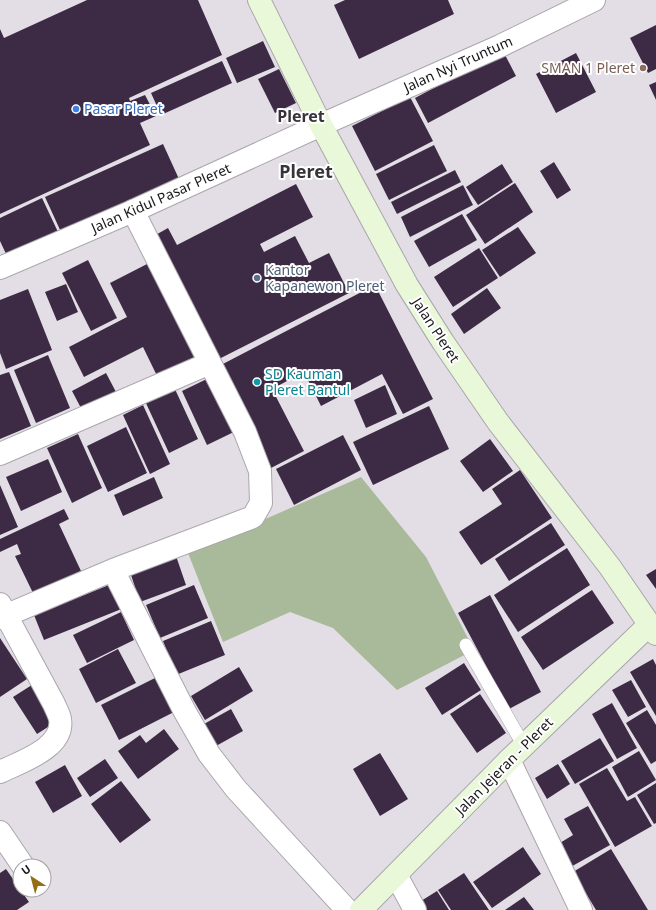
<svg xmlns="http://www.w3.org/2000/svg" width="656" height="910" viewBox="0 0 656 910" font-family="'Noto Sans',sans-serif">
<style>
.green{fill:#a8ba9a}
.building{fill:#3d2b45}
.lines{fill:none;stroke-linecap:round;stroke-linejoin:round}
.service-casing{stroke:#aaa6ac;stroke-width:14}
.minor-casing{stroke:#aaa6ac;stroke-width:24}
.tertiary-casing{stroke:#aaa6ac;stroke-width:24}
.secondary-casing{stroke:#aaa6ac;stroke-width:24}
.service{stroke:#fff;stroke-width:13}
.minor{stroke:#fff;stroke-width:22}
.tertiary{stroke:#fff;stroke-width:22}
.secondary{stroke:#e8f8d9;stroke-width:22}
.education-dot{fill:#8d6e63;stroke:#fff;stroke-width:1.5}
.shop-dot{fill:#3f7fe0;stroke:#fff;stroke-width:1.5}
.service-dot{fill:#5c6f8a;stroke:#fff;stroke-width:1.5}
.culture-dot{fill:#0f9aa8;stroke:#fff;stroke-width:1.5}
.labels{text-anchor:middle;stroke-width:4;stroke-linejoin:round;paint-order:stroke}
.street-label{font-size:14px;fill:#181719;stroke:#fff}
.education-label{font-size:14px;fill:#785e54;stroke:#fff;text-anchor:end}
.shop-label{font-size:14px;fill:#366cbe;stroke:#fff;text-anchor:start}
.service-label{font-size:14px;fill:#4e5e75;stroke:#fff;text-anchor:start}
.culture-label{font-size:14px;fill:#0d838f;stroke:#fff;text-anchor:start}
.quarter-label{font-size:16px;font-weight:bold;fill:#373439;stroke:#fff}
.district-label{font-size:18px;font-weight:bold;fill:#373439;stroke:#fff}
</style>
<rect width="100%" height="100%" fill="#e3dee5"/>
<path class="green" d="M361 477 426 557 474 650 397 690 333 628 290 612 223 642 188 553Z"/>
<path class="building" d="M87 0H198L222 55 129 98 130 101 145 95 156 116 140 123 150 145 0 214V29L4 38Z
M345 0H448L454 14 359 59 334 5Z
M656 25V69L648 73 630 38Z
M263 41 275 67 237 83 226 58Z
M503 51 516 76 428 123 415 98Z
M576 53 596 92 556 113 536 74Z
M222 61 232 83 161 115 151 93Z
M279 69 296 103 275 113 258 79Z
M656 82V100L649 85Z
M410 97 433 141 375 171 352 126Z
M163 144 179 179 61 232 45 197Z
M434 145 447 171 389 200 376 174Z
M554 162 571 190 557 199 540 171Z
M502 164 513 182 478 205 466 187Z
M455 170 461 182 397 214 391 202Z
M515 183 533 212 485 244 466 215Z
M296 184 313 217 260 244 264 252 295 236 309 263 329 253 349 293 215 361 152 237 168 228 177 245Z
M463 185 473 205 410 237 401 217Z
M42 198 58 232 7 256 0 241V218Z
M462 214 477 240 429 267 414 241Z
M518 227 536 253 500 277 482 250Z
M479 248 498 278 453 307 434 277Z
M88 260 117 318 91 331 62 273Z
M149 263 199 362 160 382 143 347 84 377 69 347 127 317 110 283Z
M66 284 78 312 57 321 45 292Z
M375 285 433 399 403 414 382 374 321 406 304 372 272 389 304 451 271 468 219 366Z
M487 288 501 308 464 334 451 314Z
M28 289 52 350 6 369 0 353V300Z
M48 355 70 408 36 423 14 370Z
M9 372 31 426 0 439V375Z
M106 373 116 392 82 410 72 391Z
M213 376 238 430 207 445 182 391Z
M385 385 397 414 366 428 354 400Z
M174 387 198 439 169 453 145 401Z
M143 405 170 464 150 474 123 415Z
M429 406 449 449 373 485 353 442Z
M126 427 147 473 108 492 87 446Z
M78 434 102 488 72 503 47 448Z
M343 435 361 470 294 505 276 469Z
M490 439 513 471 483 492 460 461Z
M48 459 62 492 21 511 6 477Z
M520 470 552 518 481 565 459 532 502 504 492 489Z
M154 477 163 498 123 516 114 495Z
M0 485 18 527 0 535Z
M64 509 69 519 59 524 81 571 33 593 15 556 21 554 17 544 0 552V539Z
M551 523 565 545 509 581 495 559Z
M567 548 590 585 518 632 494 595Z
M176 556 186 585 140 602 130 572Z
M656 569V589L646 575Z
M114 583 124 608 44 640 34 615Z
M194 585 208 618 160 638 146 605Z
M592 590 614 623 543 670 521 637Z
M490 595 541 692 509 709 458 613Z
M121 612 134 640 87 663 73 635Z
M211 621 225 655 176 675 163 641Z
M0 638 27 679 0 697Z
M118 649 136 683 96 703 79 669Z
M653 659 656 665V716L630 672Z
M464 663 481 690 442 715 425 688Z
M239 667 253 691 205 720 191 696Z
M157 677 174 712 119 740 101 705Z
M631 680 646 707 628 717 612 690Z
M35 683 59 720 37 734 13 697Z
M480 694 506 733 477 753 450 714Z
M612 703 637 748 617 759 592 714Z
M231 709 243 731 216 746 204 724Z
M647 710 656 725V761L651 764 626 723Z
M164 729 179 749 138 779 118 751 140 735 146 743Z
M600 738 614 761 575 784 561 761Z
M639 751 656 780 628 797 612 767Z
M380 753 408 799 380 816 353 769Z
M105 759 118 778 90 797 77 778Z
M558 764 570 784 547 799 535 778Z
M65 765 82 796 53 813 35 782Z
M607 768 627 801 635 797 652 826 615 847 579 784Z
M121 781 151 820 120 843 91 804Z
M656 783V823L654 824 637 795Z
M588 806 610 845 567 869 555 846 573 835 564 819Z
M523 847 541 874 492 908 473 882Z
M611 849 648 910H596L573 872Z
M6 869 29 902 17 910H0V873Z
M464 873 489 910H451L438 890Z
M437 891 449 910H427L421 901Z
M524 897 534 910H505Z"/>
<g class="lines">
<g class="service-casing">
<path id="service" d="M466 645 524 746"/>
</g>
<g class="minor-casing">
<path id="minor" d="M321 125 500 46 594 0
M0 454 210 363
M113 570 185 712 209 754 236 789 347 910
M0 604 54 704C56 709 59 714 60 719 65 748 20 762 0 772
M0 618 113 570 253 517 261 503 260 471 245 432 133 211
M509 760 581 910
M0 832 23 866
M396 875 415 910"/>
</g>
<g class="tertiary-casing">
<path id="tertiary" d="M0 268 133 211 321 125"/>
</g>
<g class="secondary-casing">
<path id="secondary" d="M259 0 321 125 407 285 443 342 498 422 610 567 656 634
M361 910 509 760 650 624"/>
</g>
<use href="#service" class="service"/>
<use href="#minor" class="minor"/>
<use href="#tertiary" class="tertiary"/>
<use href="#secondary" class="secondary"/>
</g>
<circle class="education-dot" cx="643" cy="68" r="4"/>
<circle class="shop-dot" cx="76" cy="109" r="4"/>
<circle class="service-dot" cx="257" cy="278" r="4"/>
<circle class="culture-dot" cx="257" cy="382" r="4"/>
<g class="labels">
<g class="street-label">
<text transform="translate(458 64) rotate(-24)" y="5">Jalan Nyi Truntum</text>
<text transform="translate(161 198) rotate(-24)" y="5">Jalan Kidul Pasar Pleret</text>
<text transform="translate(436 330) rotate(57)" y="5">Jalan Pleret</text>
<text transform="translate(504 766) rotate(-45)" y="5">Jalan Jejeran - Pleret</text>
</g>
<g class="education-label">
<text x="635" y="73">SMAN 1 Pleret</text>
</g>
<g class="shop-label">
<text x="84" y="114">Pasar Pleret</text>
</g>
<g class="service-label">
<text x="265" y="275">Kantor<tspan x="265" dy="16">Kapanewon Pleret</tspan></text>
</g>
<g class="culture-label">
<text x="265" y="379">SD Kauman<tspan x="265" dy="16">Pleret Bantul</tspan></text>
</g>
<g class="quarter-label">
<text x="301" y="122">Pleret</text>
</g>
<g class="district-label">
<text x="306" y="178">Pleret</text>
</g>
</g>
<g transform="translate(32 878) rotate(324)"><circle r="19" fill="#ffffff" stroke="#a3a2a3"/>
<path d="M0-3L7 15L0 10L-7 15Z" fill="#936e16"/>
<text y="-6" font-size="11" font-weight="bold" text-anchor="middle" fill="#181719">U</text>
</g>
</svg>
